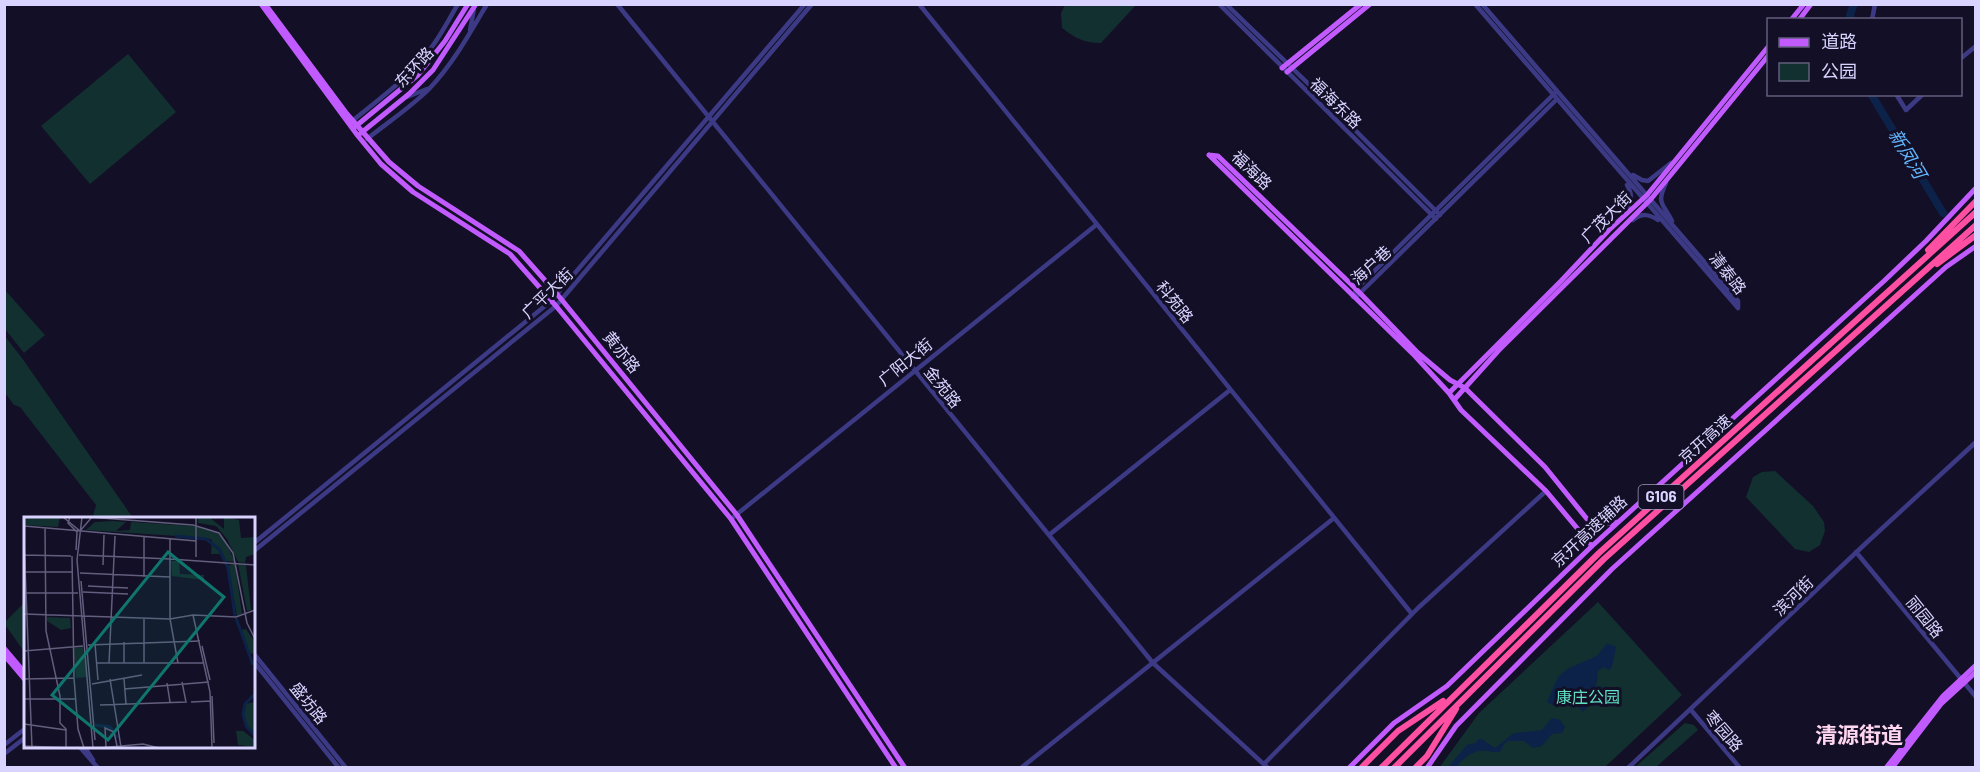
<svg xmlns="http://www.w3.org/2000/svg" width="1980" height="772" viewBox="0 0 1980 772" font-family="Barlow,'Noto Sans SC',sans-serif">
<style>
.green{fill:#12302f}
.water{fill:#0c2248}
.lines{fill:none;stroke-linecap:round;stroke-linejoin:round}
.river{stroke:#0c2248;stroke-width:8}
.minor{stroke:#3d3a85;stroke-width:4.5}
.major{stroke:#c25bff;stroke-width:5}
.highway{stroke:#ff4fa3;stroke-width:6}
.labels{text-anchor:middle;stroke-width:6;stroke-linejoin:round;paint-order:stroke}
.shield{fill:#130f26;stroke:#9e99be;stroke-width:1.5}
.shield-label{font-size:15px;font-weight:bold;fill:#d9d4ff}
.street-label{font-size:16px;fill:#d9d4ff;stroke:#130f26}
.park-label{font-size:16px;fill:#5fe0c0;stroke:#130f26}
.water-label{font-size:18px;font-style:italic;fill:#62b6ff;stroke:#130f26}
.district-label{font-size:22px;font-weight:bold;fill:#ffd6f0;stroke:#130f26}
.inset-river{fill:none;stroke:#0c2248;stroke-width:3}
.inset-road{fill:none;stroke:#625e7d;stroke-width:1.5}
.view{fill:#0f766e;fill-opacity:0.15;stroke:#0f766e;stroke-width:3}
.inset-edge{fill:none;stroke:#d9d4ff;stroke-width:3}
</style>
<rect width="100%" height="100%" fill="#130f26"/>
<path class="green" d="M1065 5V4L1136 5 1101 43C1084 43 1075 38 1062 28L1061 13Z
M128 54 176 112 90 184 41 126Z
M4 289 45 335 24 353 5 329Z
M4 335 22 358 133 518H95L93 516 96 505 20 407 14 405 5 393Z
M1775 471 1813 506 1824 522 1825 531 1820 545 1809 552 1795 549 1746 497 1753 477 1762 472Z
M25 602V653L4 623Z
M1598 602 1682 695 1605 767 1439 768 1479 713Z
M1685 723 1694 725 1698 730 1656 767H1635Z"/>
<path class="water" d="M1607 643 1616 647 1612 667 1609 670 1604 667 1598 671 1596 686 1603 687 1601 692 1583 712 1570 698 1565 699 1556 707 1547 702 1558 677 1567 669 1597 656Z
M1552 718 1560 720 1565 727 1562 733 1552 734 1542 746 1533 748 1524 741H1508L1504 744 1500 752C1494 753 1492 751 1486 751 1475 749 1462 758 1457 767H1448L1467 745 1475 743 1479 739H1482L1495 748 1514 733 1542 730Z"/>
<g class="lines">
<path class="river" d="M1851 20 1850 15 1854 4
M1871 94 1943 213"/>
<path class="minor" d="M617 4 1153 663 1268 768
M919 4 1412 614
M1219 4 1436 219
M1226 4 1321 96 1440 215
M1475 4 1738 308
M1482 4 1738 301V308
M1872 20 1875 4
M470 30 474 9
M1960 59 1976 46
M1896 94 1906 110 1923 94
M407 97 427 89
M352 121C379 99 410 77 431 48 441 35 449 19 458 4
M367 139C388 122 410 108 429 89 453 64 470 33 487 4
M1633 175 1642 180 1648 181 1671 163
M1666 183C1656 204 1663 203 1672 221
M1624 215C1631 203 1634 197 1627 185
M1633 220C1642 213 1649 214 1658 220
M1358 295 1557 99
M1353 297 1356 289 1555 93
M731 519 1096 225
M1049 535 1230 390
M254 543 551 301 805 4
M254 551 556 306 812 4
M1856 552 1976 697
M254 654 346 768
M254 662 339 768
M1691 710 1740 768
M4 745 26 728
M79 746 98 768
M84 746 93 760
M4 754 26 737
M1264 764 1418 608 1546 491
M1021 768 1334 518
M1628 768 1864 545 1976 442"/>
<path class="major" d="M261 4 358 136 381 164 413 192 510 254 556 306 731 519 896 768
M265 4 347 114 389 162 418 186 519 251 557 294 737 515 905 768
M1791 20 1804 4
M1799 20 1811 4
M1282 68 1361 4
M1287 72 1370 4
M356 126 418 75 445 41 468 4
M361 133 409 94 433 70 476 4
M1209 155 1218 156 1356 289 1418 353 1450 380 1465 388 1545 467 1587 519 1600 525 1616 522
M1209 155 1415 356 1449 393 1461 410 1546 491 1592 546
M1449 393 1561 281 1609 230 1647 195 1768 47
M1454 400 1499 350 1651 199 1768 56
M4 648 26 674
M4 655 26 681
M1349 768 1394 723 1447 686 1592 546 1884 281 1926 241 1976 188
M1427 768 1456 726 1612 569 1946 267 1976 246
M1886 768 1943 696 1976 665
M1892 768 1941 704 1976 672"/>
<path class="highway" d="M1928 250 1976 201
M1937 264 1976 235
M1361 768 1398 731 1443 701
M1381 768 1599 553 1976 212
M1394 768 1604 559 1976 225
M1415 768 1427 756 1456 709"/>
</g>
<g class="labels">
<rect class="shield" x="1638.5" y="485" width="45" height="24" rx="4.5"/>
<g class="shield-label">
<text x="1661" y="502">G106</text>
</g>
<g class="street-label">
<text transform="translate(414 67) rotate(-47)" y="6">东环路</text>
<text transform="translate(1336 103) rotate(44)" y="6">福海东路</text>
<text transform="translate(1252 170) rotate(44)" y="6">福海路</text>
<text transform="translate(1606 217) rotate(-45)" y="6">广茂大街</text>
<text transform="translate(1371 265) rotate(-43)" y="6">海户巷</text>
<text transform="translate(1728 273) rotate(52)" y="6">清泰路</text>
<text transform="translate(547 293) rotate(-44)" y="6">广平大街</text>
<text transform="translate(1175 302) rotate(51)" y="6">科苑路</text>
<text transform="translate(622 352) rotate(51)" y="6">黄亦路</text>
<text transform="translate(905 362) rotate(-39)" y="6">广阳大街</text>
<text transform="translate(943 387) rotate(51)" y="6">金苑路</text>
<text transform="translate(1705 439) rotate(-42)" y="6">京开高速</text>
<text transform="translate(1589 531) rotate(-43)" y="6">京开高速辅路</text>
<text transform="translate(1793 596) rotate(-44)" y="6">滨河街</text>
<text transform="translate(1925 617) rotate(51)" y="6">丽园路</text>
<text transform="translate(309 703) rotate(51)" y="6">盛坊路</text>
<text transform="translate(1724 731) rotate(49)" y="6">枣园路</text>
</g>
<g class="park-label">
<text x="1588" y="703">康庄公园</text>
</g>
<g class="water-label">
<text transform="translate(1907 154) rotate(59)" y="6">新凤河</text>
</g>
<g class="district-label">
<text x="1859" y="743">清源街道</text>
</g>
</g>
<g transform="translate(24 517)">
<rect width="231" height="231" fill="#130f26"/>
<path d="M0 0H36L34 10 1 8ZM174 0H185L200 12V0L215 3 217 21 231 20V37L222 40 221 46 214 45 203 22 192 9 174 6ZM89 4 102 5 92 14 106 13 107 5 170 9 193 16 201 23 211 45 202 44 198 37H187L188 23 183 21 62 13 71 5ZM147 44H155L156 57 180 58V63L148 59ZM211 47 218 97 213 99 204 48ZM214 47 222 48 227 93 223 94ZM23 100 46 101 47 111 37 113 23 104ZM222 112 231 125V136L226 137 221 125 217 113ZM59 130 63 160 52 161 49 131ZM231 185V217L223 210 220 197 221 187ZM212 214H219L231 223V230L214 228Z" fill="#12302f"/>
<path class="inset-river" d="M151 19 182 22 195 32 204 51 211 99M212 101 229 148M231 177 221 187 219 197 222 209 231 219M71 208 86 210 94 221"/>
<path class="inset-road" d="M39 0 56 14 68 0M46 0 44 6 53 15 52 33M58 0 53 43 69 231M64 0 169 8 195 16 209 36 223 106 231 122M0 9 172 24V40M21 11 22 114 36 179V206L42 212V231M0 22 8 231M146 22V102L154 146M172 25V0M0 38 47 39M55 38 146 42M48 39 50 161 54 212 60 231M146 42 231 48M79 48 80 18M2 55H48M56 56 146 60M120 60V20M57 64 71 223M64 69 104 71M59 75 104 77M2 76H54M0 97 146 102 169 98 212 100 231 93M169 98 186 175 188 231M71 127 74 163M64 128 176 124M178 129 186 163M0 134 59 129M73 146H179M85 146 91 19M100 146V125M120 146V102M0 162 50 161M86 162 97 230M100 162 102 187M143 166 146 185M68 167 118 158M100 172 185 165M188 179 190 226M0 182H52M187 184 167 185 187 184M76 188 162 185 158 165M0 207 42 213M0 229 47 231M82 230 81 211 90 215 93 229M75 231 119 227 135 231"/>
<path class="view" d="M144 35 200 80 84 223 28 178Z"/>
<rect width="231" height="231" class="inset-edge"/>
</g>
<rect width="1980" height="772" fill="none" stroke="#d9d4ff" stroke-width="12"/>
<rect x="1767" y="18" width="195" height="78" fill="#130f26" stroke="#625e7d" stroke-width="1.5"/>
<rect x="1779" y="38" width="30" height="9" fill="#c25bff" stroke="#625e7d" stroke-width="1.5"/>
<text x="1821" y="48" font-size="18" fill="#d9d4ff">道路</text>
<rect x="1779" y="63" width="30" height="18" fill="#12302f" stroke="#625e7d" stroke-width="1.5"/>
<text x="1821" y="78" font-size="18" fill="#d9d4ff">公园</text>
</svg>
